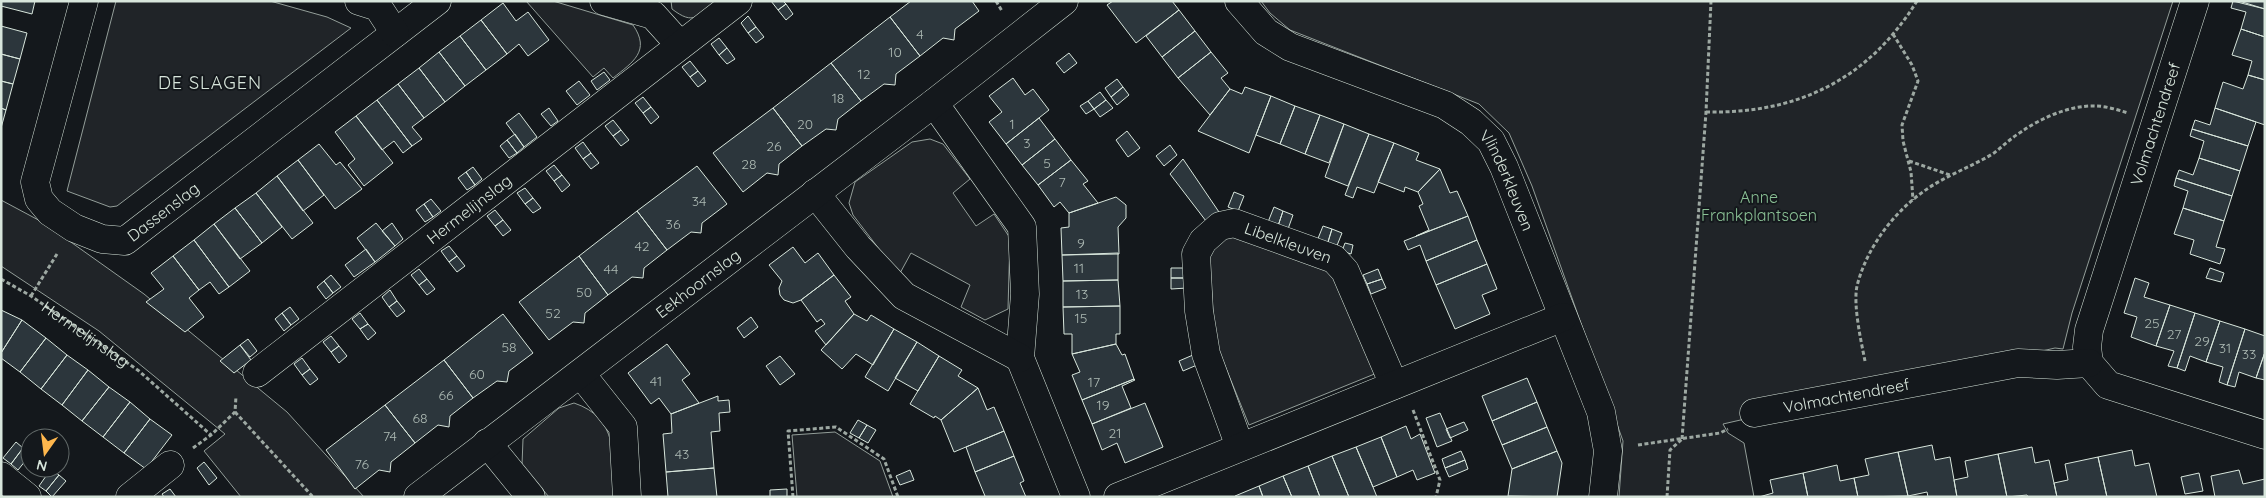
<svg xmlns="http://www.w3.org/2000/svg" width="2266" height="498" viewBox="0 0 2266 498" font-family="Quicksand,sans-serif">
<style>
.green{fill:#202428;stroke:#939e99}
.building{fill:#2c363c;stroke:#d8e6dc}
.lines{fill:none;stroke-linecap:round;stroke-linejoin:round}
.minor-casing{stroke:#d8e6dc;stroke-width:29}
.path{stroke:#9da8a2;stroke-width:3;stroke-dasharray:4 2.5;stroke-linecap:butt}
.minor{stroke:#14181c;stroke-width:28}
.labels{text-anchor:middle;stroke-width:4;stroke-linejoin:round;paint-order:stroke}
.number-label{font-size:14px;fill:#adbab4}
.street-label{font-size:16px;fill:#d8e6dc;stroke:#14181c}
.park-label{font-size:16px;fill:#8ac095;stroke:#14181c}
.neighbourhood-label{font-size:18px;letter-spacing:1px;fill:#d8e6dc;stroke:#14181c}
</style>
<rect width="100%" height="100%" fill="#14181c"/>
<path class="green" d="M116 1H270L327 17 351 28 117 206 110 207 67 191Z
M526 1H553L633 25C651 51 633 62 613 78L604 68 593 77Z
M671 1H717C698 16 694 26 672 9Z
M1261 1H2173L2072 313 2063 349 2055 348 1723 424 1728 433 1744 443 1754 497H1619L1623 441 1532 186 1509 133 1479 104 1290 30 1270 13Z
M930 139 943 144 970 179 953 193 976 226 994 214 1010 238 1008 309 985 320 961 307 970 285 911 253 899 275 853 215 849 203 855 182 912 142Z
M1 200 44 223 144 294 287 412 364 497H241L204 451 225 434 99 331 1 266Z
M1237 236 1328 271 1336 279 1377 373 1249 425 1215 341 1209 252 1227 237Z
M574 403C619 418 612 456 616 497H549L522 465 523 439 559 408Z
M835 432 880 461 893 497H797L792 435Z"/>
<path class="building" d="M1 1H35L32 14 1 6Z
M771 1H783L786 4 778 10Z
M911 1H972L979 11 955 29 954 40 943 38 920 56 890 17Z
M1113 1H1172L1179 10 1136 43 1107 5Z
M2233 1 2265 9V37L2241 29 2246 12 2231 8Z
M2239 1H2265V9Z
M503 3 516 21 528 12 549 40 528 56 519 44 507 54 481 20Z
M786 4 793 14 786 20 778 10Z
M1179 10 1195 31 1162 57 1146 36Z
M748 16 756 27 748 33 741 23Z
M890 17 920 56 896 74 895 85 884 84 861 101 831 63Z
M481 20 507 54 486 70 460 36Z
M1 26 27 33 20 59 1 54Z
M756 27 764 37 756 43 748 33Z
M2241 29 2265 37V80L2248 75 2252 61 2232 55Z
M1195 31 1211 52 1178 78 1162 57Z
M460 36 486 70 465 86 439 52Z
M719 38 727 48 719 55 711 44Z
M727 48 735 59 727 64 719 55Z
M439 52 465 86 445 102 419 68Z
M1211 52 1228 73 1221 78 1230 89 1210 115 1178 78Z
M1069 53 1077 63 1064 73 1056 63Z
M1 54 20 59 13 84 1 81Z
M690 61 698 71 690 77 682 67Z
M831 63 861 101 838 119 836 130 826 129 802 146 773 108Z
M419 68 445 102 424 118 398 84Z
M698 71 706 81 698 87 690 77Z
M604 72 610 80 597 90 591 81Z
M2248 75 2265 80V125L2215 108 2223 82 2243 89Z
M1013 78 1025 95 1033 89 1049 110 1006 144 989 122 1002 112 989 96Z
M1117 79 1123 87 1111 97 1105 88Z
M1 81 13 84 6 110 1 108Z
M579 81 590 95 577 105 566 91Z
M398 84 424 118 412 127 422 139 412 146 377 100Z
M1123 87 1129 95 1117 105 1111 97Z
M1245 87 1271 96 1249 153 1198 131 1230 89 1242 94Z
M1100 92 1106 100 1094 109 1088 101Z
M1271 96 1295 106 1280 144 1256 135Z
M643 97 651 107 643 113 635 103Z
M377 100 412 146 403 153 394 141 382 150 356 116Z
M1106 100 1113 108 1100 117 1094 109Z
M1088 101 1094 109 1086 114 1080 106Z
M1295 106 1320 115 1305 154 1280 144Z
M651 107 659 117 651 124 643 113Z
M1 108 6 110 1 128Z
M549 108 558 121 551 126 541 114Z
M773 108 802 146 779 164 778 175 767 173 743 192 713 153Z
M2215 108 2256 122 2248 146 2192 129 2195 120 2210 125Z
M519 113 537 137 524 147 506 123Z
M1320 115 1344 124 1329 163 1305 154Z
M356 116 393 163 364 186 348 165 355 159 335 132Z
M1039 118 1055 139 1022 165 1006 144Z
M613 120 621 130 613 136 605 126Z
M1344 124 1369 134 1348 186 1325 177Z
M2192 129 2248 146 2240 171 2199 158 2204 141 2190 136Z
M621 130 629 140 621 146 613 136Z
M1127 131 1140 148 1128 157 1116 140Z
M515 134 524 147 517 153 507 140Z
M1369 134 1394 143 1374 193 1357 187 1353 198 1345 195Z
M1055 139 1071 160 1038 185 1022 165Z
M507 140 517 153 509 158 500 146Z
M583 142 591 153 583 159 575 148Z
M1394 143 1419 153 1416 160 1440 169 1418 192 1405 187 1404 192 1378 182Z
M319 144 336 165 340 162 362 189 335 209 298 160Z
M1170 145 1177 155 1164 166 1156 156Z
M591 153 599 163 591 169 583 159Z
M2199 158 2240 171 2232 196 2176 178 2179 170 2193 175Z
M1183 159 1221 215 1206 221 1170 174Z
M298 160 324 195 303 211 277 176Z
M1071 160 1088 181 1083 184 1098 203 1069 213 1060 202 1054 207 1038 185Z
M554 165 562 175 554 181 546 171Z
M697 166 727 204 702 223 701 233 691 232 667 250 637 211Z
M473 167 482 179 475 185 466 172Z
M1440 169 1450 193 1457 191 1468 216 1416 236 1429 230 1419 206 1423 204 1418 192Z
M466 172 475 185 467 190 458 178Z
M562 175 570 185 562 192 554 181Z
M277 176 313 223 292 239 256 193Z
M2176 178 2232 196 2224 221 2183 208 2188 191 2174 186Z
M525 188 533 198 525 204 517 193Z
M1234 192 1244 196 1238 211 1228 207Z
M256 193 282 227 262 243 235 208Z
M1116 197 1126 205V218L1118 227 1119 254 1062 255 1061 228 1069 227V213Z
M533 198 541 208 533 213 525 204Z
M431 199 441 211 433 217 424 204Z
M424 204 433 217 425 222 416 210Z
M1274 207 1283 211 1278 226 1268 222Z
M235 208 262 243 240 259 214 224Z
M2183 208 2224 221 2216 247 2225 249 2220 264 2190 254 2194 240 2174 234Z
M495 210 503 220 495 226 487 216Z
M637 211 667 250 644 268 643 278 632 277 608 295 579 256Z
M1283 211 1293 215 1288 229 1278 226Z
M1468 216 1477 240 1426 261 1420 245 1408 250 1404 241Z
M503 220 511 230 503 236 495 226Z
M376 223 395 246 375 262 357 238Z
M392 223 403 239 395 246 382 231Z
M214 224 250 271 229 287 194 240Z
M1323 226 1332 229 1327 245 1317 241Z
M1332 229 1342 233 1336 248 1327 245Z
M194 240 229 287 219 294 210 282 199 290 173 256Z
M1477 240 1487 264 1436 285 1426 261Z
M1345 243 1353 245 1351 254 1342 251Z
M449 246 457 256 449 262 441 251Z
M793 247 805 263 818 253 834 275 801 300 793 303 784 300 780 295 779 288 782 281 769 265Z
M366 249 375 262 354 277 345 265Z
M1118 253V280L1063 281 1062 255Z
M173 256 199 290 189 298 204 317 185 332 146 302 164 289 151 273Z
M457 256 465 266 457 272 449 262Z
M579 256 608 295 585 313 584 323 573 322 549 340 519 302Z
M1487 264 1497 289 1482 295 1490 314 1455 329 1436 285Z
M1171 268H1186L1187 278H1171Z
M2210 268 2224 273 2221 282 2206 278Z
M419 269 427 279 419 285 411 275Z
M1378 269 1382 279 1367 284 1363 275Z
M331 275 341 287 333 293 324 281Z
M834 275 851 297 845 301 854 314 826 345 815 331 825 324 821 319 817 322 801 300Z
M1171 278H1187V288L1171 289Z
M2135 278 2149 283 2144 297 2170 305 2156 346 2131 337 2137 317 2124 313Z
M427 279 435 289 427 295 419 285Z
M1382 279 1386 288 1371 294 1367 284Z
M1118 280 1120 306 1063 307V281Z
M324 281 333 293 326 299 317 287Z
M390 290 397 301 389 307 382 297Z
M397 301 405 311 397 317 389 307Z
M2170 305 2195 313 2177 368 2168 366 2174 351 2156 346Z
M1120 306V334H1116V344L1072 354V334H1064L1063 307Z
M290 307 299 319 291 325 282 313Z
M1 310 22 320 1 353Z
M282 313 291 325 284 331 275 319Z
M360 313 368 324 360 329 352 319Z
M2195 313 2220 321 2206 362 2190 356 2185 371 2177 368Z
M503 314 533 353 509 371 507 382 497 381 473 398 444 360Z
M854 314 867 321 871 315 894 329 873 365 856 354 842 369 821 350Z
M751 317 758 327 744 338 737 328Z
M22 320 46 338 20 372 1 358V353Z
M2220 321 2245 329 2227 385 2219 382 2223 367 2206 362Z
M368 324 376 333 368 340 360 329Z
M894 329 917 342 888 391 865 377Z
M2245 329 2265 336V352L2256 378 2239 372 2235 387 2227 385Z
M331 336 339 346 331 352 323 342Z
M46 338 67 355 41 389 20 372Z
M248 339 257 351 250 357 240 345Z
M917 342 939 356 918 391 895 378Z
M667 344 690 374 682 380 699 403 671 414 659 398 651 404 628 373Z
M1116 344 1122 355 1125 354 1134 379 1082 400 1072 375 1080 372 1072 354Z
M240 345 251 360 234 373 220 361Z
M339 346 347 356 339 363 331 352Z
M2265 352V380L2256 378Z
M67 355 88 370 62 405 41 389Z
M1193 355 1197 365 1183 371 1179 361Z
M780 356 795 374 780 385 766 366Z
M939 356 962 370 958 376 978 388 941 420 935 416 934 418 910 404Z
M302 358 310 369 302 375 294 364Z
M444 360 473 398 450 416 449 427 438 425 415 443 385 405Z
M310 369 318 379 310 385 302 375Z
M88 370 109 387 82 421 62 405Z
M1527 378 1537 402 1492 421 1482 396Z
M1134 379 1135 380 1122 386 1131 408 1092 424 1082 400Z
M109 387 130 402 103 437 82 421Z
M978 388 987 410 994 407 1004 431 954 452 941 420Z
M718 396V401L729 400 730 412 719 413 720 431 711 432 714 468 666 472 663 434 672 433 671 414Z
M130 402 150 419 124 453 103 437Z
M1537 402 1547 427 1502 445 1492 421Z
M1145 403 1163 447 1125 463 1117 443 1102 450 1092 424Z
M385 405 415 443 391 462 390 472 379 470 355 489 326 450Z
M1440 413 1452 441 1437 447 1426 418Z
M150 419 172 435 146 469 124 453Z
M858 420 867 425 859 438 850 433Z
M1464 422 1468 430 1450 438 1446 429Z
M867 425 876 430 868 443 859 438Z
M1406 426 1411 439 1420 434 1435 473 1417 480 1413 470 1397 477 1381 437Z
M1547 427 1557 451 1512 469 1502 445Z
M1004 431 1014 456 975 472 966 447Z
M1381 437 1397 477 1373 487 1356 447Z
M16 442 23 448 11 464 3 458Z
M1932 445 1935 460 1950 457 1957 497H1928L1927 492 1908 496 1898 452Z
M1356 447 1373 487 1377 497H1349L1332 456Z
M2032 447 2035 463 2049 460 2057 497H2028L2027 495 2007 497 1998 454Z
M23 448 30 455 18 470 11 464Z
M2132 450 2135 466 2149 463 2157 497H2107L2098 457Z
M1461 451 1465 460 1445 468 1442 459Z
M1557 451 1562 463 1557 497 1508 496 1512 469Z
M1898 452 1908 496 1858 497 1854 478 1869 475 1865 459Z
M1998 454 2007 497H1957L1954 480 1968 477 1965 461Z
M1014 456 1024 481 1020 483 1026 497H982L985 496 975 472Z
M1332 456 1349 497H1320L1308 466Z
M2098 457 2107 497H2057L2054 483 2068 480 2065 464Z
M1465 460 1468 469 1449 477 1445 468Z
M204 462 217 478 209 485 197 468Z
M1837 465 1840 481 1854 478 1858 497H1808L1803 473Z
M1308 466 1320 497H1292L1283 476Z
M714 468 717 497H668L666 472Z
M51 469 59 475 46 491 39 486Z
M910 470 914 480 900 485 896 476Z
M2239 470 2243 484 2265 479V497H2215L2211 476Z
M1803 473 1808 497H1759L1773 493 1770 480Z
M2199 473 2203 491 2185 494 2181 477Z
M59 475 66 481 52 497 46 491Z
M1283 476 1292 497H1263L1259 486Z
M1259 486 1263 497H1235V496Z
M170 489 176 497H164L162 494Z
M787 489V497H770V490Z"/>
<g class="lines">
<g class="minor-casing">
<g id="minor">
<path id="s2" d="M84 1 35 182 39 199 50 212 74 228 102 239 125 241 437 1"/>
<path d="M359 1 378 7 395 33"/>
<path d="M604 1 653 15 680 45"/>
<path id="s3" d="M1239 1 1266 32 1290 47 1445 105 1471 122 1491 141 1504 167 1601 412 1608 451 1603 497"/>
<path d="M2195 1 2089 330 2087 347 2089 363 2108 385 2265 435"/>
<path d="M934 103 1022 227 1025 294 1020 358 1076 497"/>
<path d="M815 193 858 247 904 296 1020 358"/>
<path id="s4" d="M257 373 738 1"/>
<path d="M581 374 623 427 627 497"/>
<path id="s5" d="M1754 413 2018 363 2057 365 2089 363"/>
<path d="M487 443 531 497"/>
<path id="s6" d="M1240 447 1206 354 1199 311 1196 254 1203 241 1220 226 1234 223 1334 259 1345 271 1394 385"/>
<path d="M1 476 27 497"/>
<path d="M130 497 170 465"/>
<path id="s7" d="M418 497 934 103 1064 1"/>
<path d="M1118 497 1563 317"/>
</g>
</g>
<g class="path">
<path d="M996 1 1002 11"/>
<path d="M1893 34 1912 65 1918 81 1902 125 1903 141 1911 172 1913 200"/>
<path d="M1706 112C1797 114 1868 80 1917 1"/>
<path d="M1909 161 1950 175"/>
<path id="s1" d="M1 279 31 296 139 371 211 435"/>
<path d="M31 296 57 254"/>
<path d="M1865 361C1861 341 1853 305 1857 286 1867 246 1896 209 1930 187 1950 174 1973 166 1994 153 2003 146 2011 138 2021 132 2041 118 2070 105 2095 106 2106 106 2118 110 2128 113"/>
<path d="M1413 410 1440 480 1436 497"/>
<path d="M235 412 313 497"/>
<path d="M1682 439 1706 112 1711 1"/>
<path d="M1638 445 1720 433 1728 429"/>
<path d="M193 448 211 435 235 412 236 396"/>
<path d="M793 497 788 431 836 427 884 459 898 497"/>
<path d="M1667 497 1670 450 1682 439"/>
</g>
<use href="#minor" class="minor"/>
</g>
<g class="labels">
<g class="number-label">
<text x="920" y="39">4</text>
<text x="895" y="57">10</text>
<text x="864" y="79">12</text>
<text x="838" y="103">18</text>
<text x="805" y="129">20</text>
<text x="1012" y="129">1</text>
<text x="1027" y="148">3</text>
<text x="774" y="151">26</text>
<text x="1047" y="168">5</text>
<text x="749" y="169">28</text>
<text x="1062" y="187">7</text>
<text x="699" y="206">34</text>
<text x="673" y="229">36</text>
<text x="1081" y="248">9</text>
<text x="642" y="251">42</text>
<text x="1079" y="273">11</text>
<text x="611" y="274">44</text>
<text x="584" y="297">50</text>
<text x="1082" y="299">13</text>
<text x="553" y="318">52</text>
<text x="1081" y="323">15</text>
<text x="2152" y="328">25</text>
<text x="2174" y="339">27</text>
<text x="2202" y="346">29</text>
<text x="509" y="352">58</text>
<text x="2225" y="353">31</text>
<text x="2249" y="359">33</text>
<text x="477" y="379">60</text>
<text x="656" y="386">41</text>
<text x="1094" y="387">17</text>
<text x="446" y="400">66</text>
<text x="1103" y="410">19</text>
<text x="420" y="423">68</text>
<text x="1115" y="438">21</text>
<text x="390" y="441">74</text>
<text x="682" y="459">43</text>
<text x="362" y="469">76</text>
</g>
<g class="street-label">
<text transform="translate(2155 124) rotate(-72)" y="6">Volmachtendreef</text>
<text dy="6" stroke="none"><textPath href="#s3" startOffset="336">Vlinderkleuven</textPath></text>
<text dy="6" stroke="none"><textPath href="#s4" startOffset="268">Hermelijnslag</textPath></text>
<text dy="6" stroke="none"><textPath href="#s2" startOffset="352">Dassenslag</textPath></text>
<text dy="6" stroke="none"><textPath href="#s6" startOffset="309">Libelkleuven</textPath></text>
<text dy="6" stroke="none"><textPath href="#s7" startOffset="352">Eekhoornslag</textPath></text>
<text dy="6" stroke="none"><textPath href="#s1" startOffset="101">Hermelijnslag</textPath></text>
<text dy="6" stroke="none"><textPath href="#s5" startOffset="94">Volmachtendreef</textPath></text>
</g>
<g class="park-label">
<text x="1759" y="203">Anne<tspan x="1759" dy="18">Frankplantsoen</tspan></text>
</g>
<g class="neighbourhood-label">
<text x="210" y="89">DE SLAGEN</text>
</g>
</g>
<rect width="2266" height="498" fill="none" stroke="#d8e6dc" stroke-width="5"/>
<g transform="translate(45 453) rotate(194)"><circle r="24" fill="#14181c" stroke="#626a69"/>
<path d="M0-4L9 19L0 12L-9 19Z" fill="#ffb74d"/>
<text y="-8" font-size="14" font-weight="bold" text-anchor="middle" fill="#d8e6dc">N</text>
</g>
</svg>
